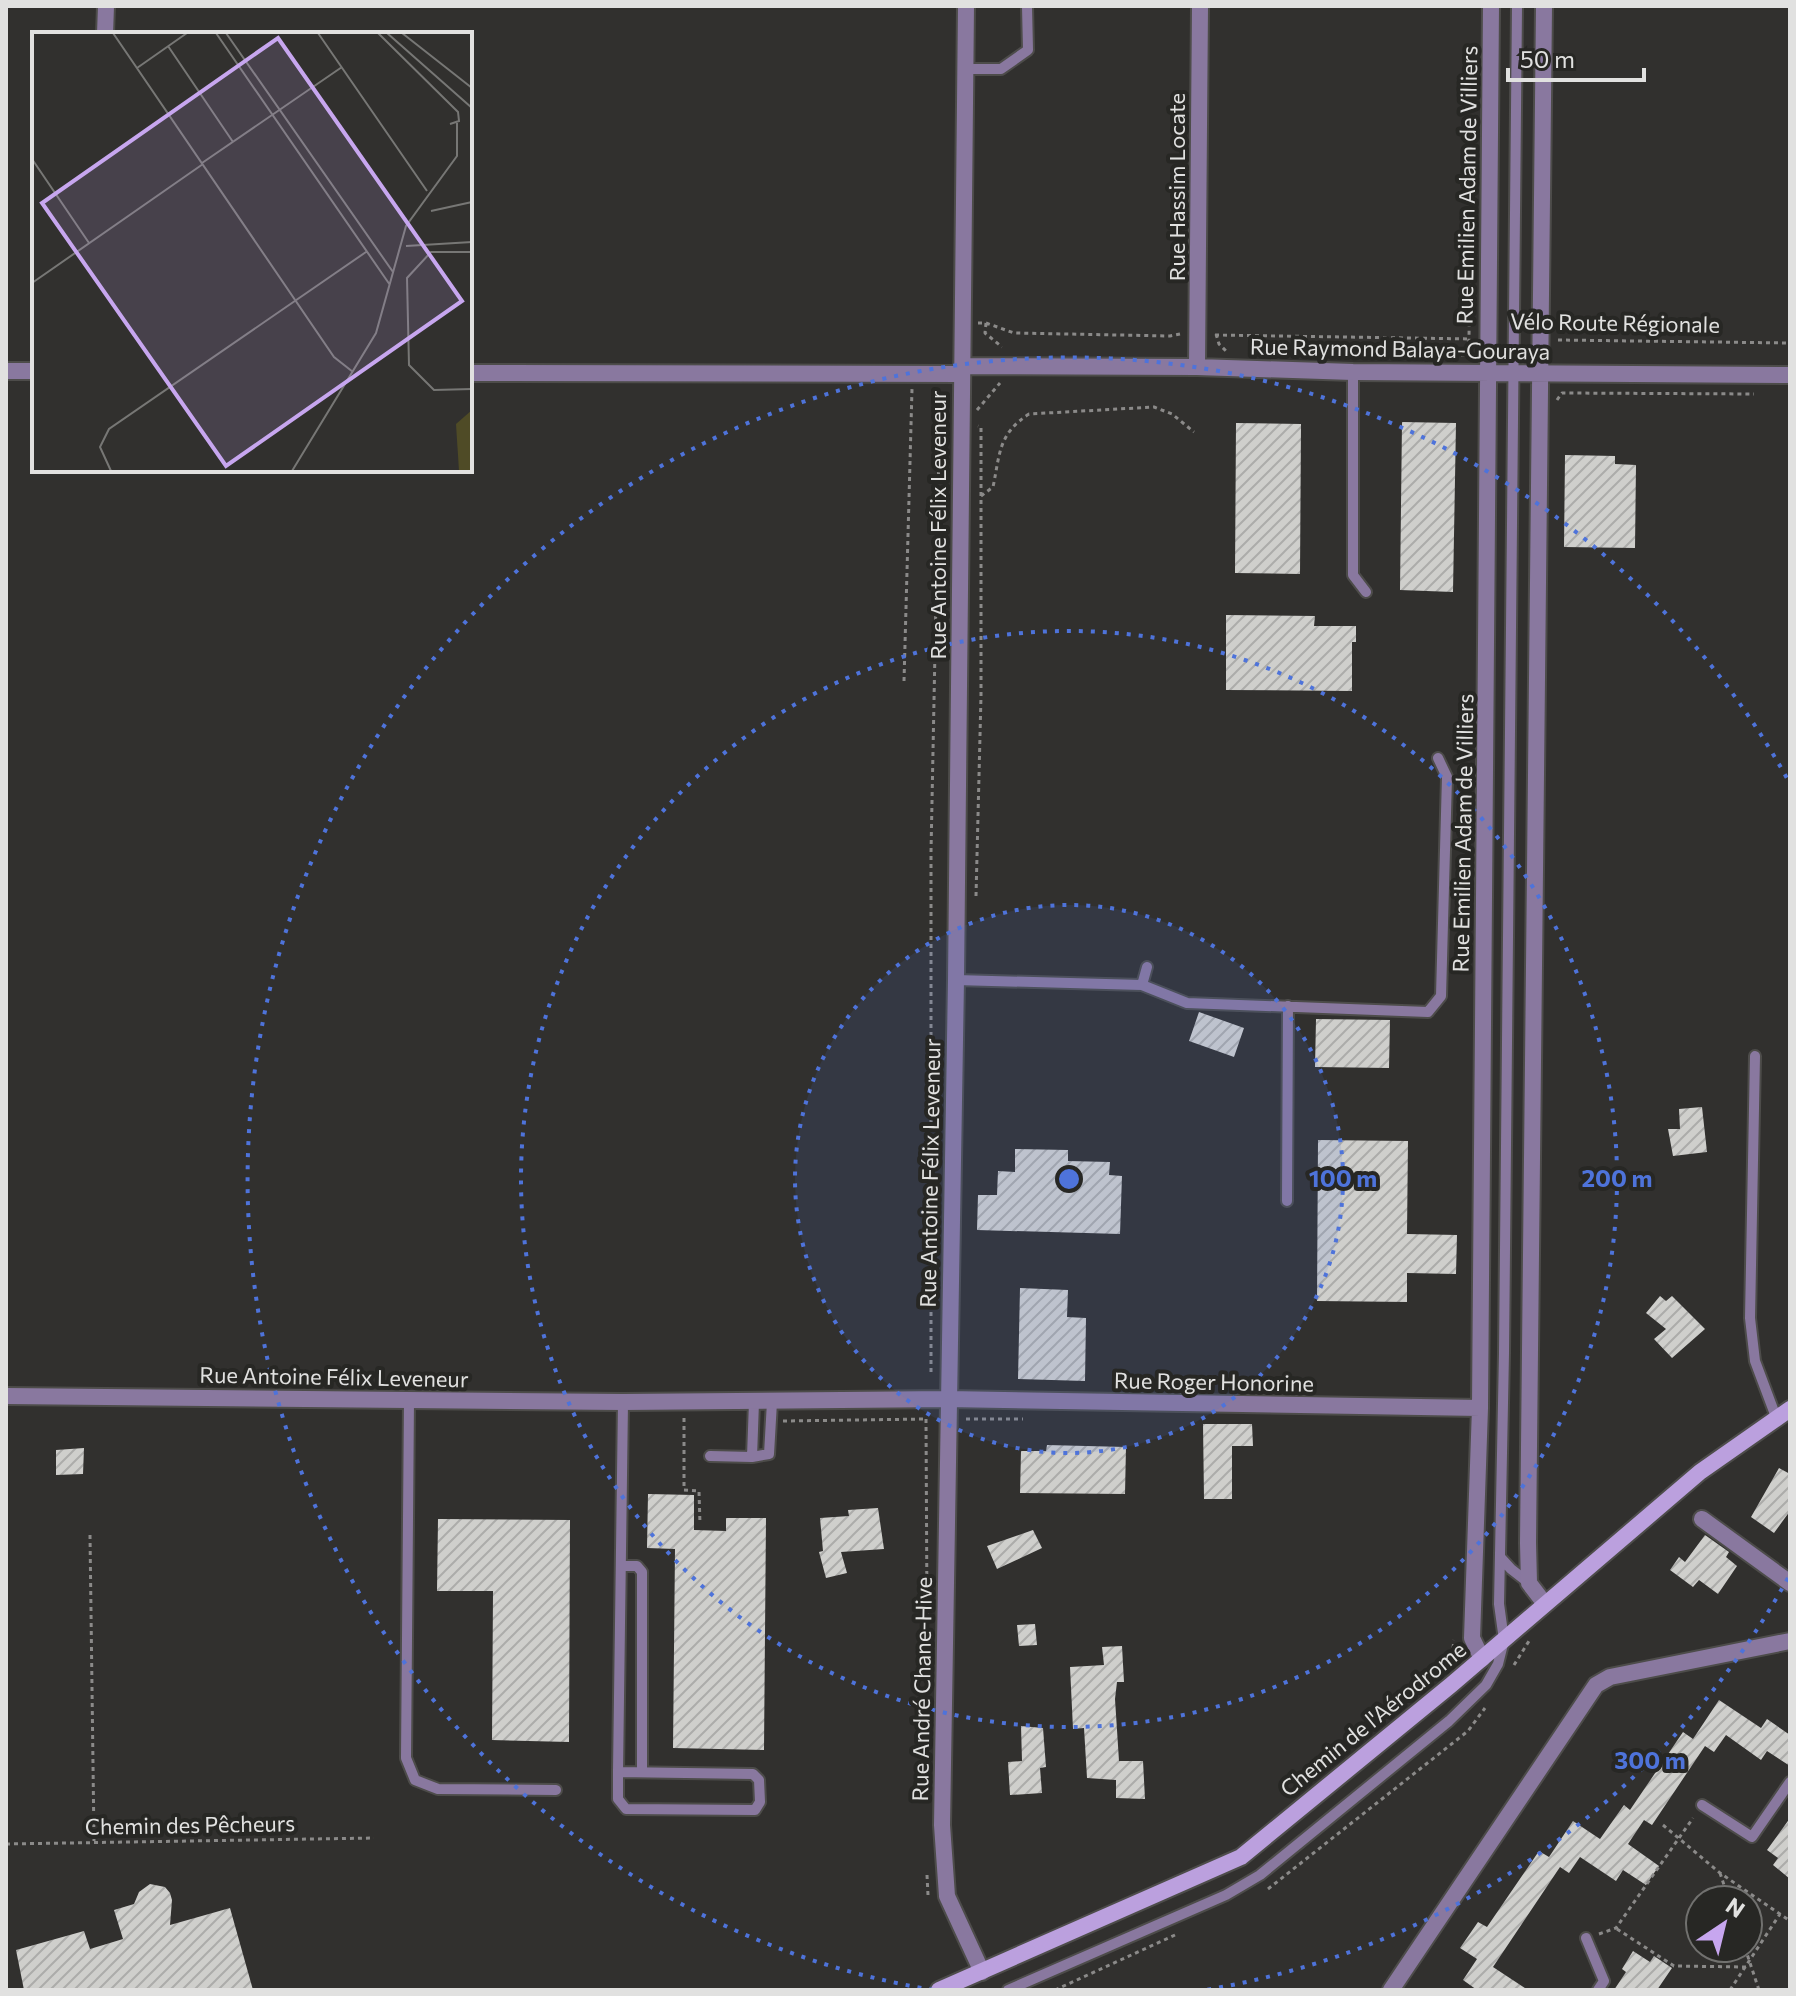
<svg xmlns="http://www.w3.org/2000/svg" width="1796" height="1996" viewBox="0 0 1796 1996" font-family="Commissioner,sans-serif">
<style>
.building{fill:url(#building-hatch)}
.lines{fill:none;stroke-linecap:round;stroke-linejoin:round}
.service-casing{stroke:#4d4c4a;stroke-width:14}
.minor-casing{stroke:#4d4c4a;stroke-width:20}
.secondary-casing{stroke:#4d4c4a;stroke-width:20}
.path{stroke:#8b8a89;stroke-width:3;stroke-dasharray:4 4;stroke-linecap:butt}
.service{stroke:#89789f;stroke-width:10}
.minor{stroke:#89789f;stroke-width:16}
.secondary{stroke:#bba0de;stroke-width:16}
.ring{fill:none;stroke:#4e73da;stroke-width:4;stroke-dasharray:4 8}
.labels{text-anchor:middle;stroke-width:8;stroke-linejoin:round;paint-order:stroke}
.street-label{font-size:22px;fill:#e1e1e0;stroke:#272724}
.inset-road{fill:none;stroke:#777775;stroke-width:2}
.view{fill:#c7a6ef;fill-opacity:0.15;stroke:#c7a6ef;stroke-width:4}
.inset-edge{fill:none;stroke:#e1e1e0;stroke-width:4}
.centre{fill:#4e73da;stroke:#272724;stroke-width:4}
.ring-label{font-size:24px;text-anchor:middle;font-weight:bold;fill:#4e73da;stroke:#272724;stroke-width:8;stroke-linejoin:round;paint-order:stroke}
</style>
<defs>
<pattern id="building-hatch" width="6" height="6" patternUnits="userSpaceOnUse" patternTransform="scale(2)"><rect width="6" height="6" fill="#cfcfcc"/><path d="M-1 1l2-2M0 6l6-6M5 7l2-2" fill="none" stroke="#acacaa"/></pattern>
</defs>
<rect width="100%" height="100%" fill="#31302e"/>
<path class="building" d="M1402 422 1456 423 1453 592 1400 590Z
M1236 423 1301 424 1300 574 1235 573Z
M1565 455 1615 456V464L1636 465 1635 548 1564 547Z
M1226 615 1315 616 1314 626H1356V642H1352V691L1226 690Z
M1199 1012 1244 1028 1234 1057 1189 1041Z
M1316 1019 1390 1020 1389 1068 1315 1067Z
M1702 1107 1707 1152 1673 1156 1668 1129H1680L1679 1109Z
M1318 1140 1408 1141 1407 1234 1457 1235 1456 1274 1407 1273V1302L1317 1301Z
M1015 1149 1068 1150V1161L1110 1162 1109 1175 1122 1176 1120 1234 977 1230 978 1195H997L998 1171 1015 1172Z
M1020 1288 1068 1290 1067 1317 1086 1318 1085 1381 1018 1379Z
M1660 1296 1666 1301 1672 1296 1705 1329 1672 1358 1654 1339 1666 1329 1646 1313Z
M1203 1424H1252L1253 1446H1232V1499H1204Z
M1047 1445 1126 1447 1125 1494 1020 1493 1021 1451H1046Z
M84 1448 83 1474 56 1475V1450Z
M1779 1468 1790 1474V1511L1774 1533 1751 1517Z
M648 1494 694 1495V1530L726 1531V1518H766L764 1750 673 1748 675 1549 647 1548Z
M878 1508 884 1549 841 1552 847 1573 826 1578 819 1552 823 1551 820 1518 849 1516 848 1510Z
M438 1519 570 1520 569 1742 492 1740 493 1591H437Z
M1033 1530 1042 1548 997 1569 987 1546Z
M1705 1535 1729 1552 1726 1557 1737 1566 1718 1594 1699 1580 1693 1587 1670 1570 1679 1557 1685 1562Z
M1035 1624 1037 1645 1019 1646 1017 1625Z
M1122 1646 1124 1682H1117L1115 1699 1119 1761H1143L1145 1799 1116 1798V1780L1087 1778 1084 1728 1073 1729 1070 1667 1104 1665 1102 1647Z
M1719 1700 1761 1728 1767 1719 1790 1735V1766L1767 1751 1761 1760 1726 1735 1714 1752 1705 1746 1652 1825 1644 1820 1628 1844 1659 1866 1646 1885 1623 1870 1616 1881 1580 1857 1569 1873 1560 1867 1493 1967 1528 1990H1477L1463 1980 1477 1959 1460 1948 1478 1922 1487 1927 1539 1851 1549 1857 1573 1821 1600 1839 1624 1805 1630 1810 1683 1732 1693 1739Z
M1021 1726 1043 1728 1046 1767 1040 1768 1042 1793 1010 1795 1008 1762 1022 1761Z
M1790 1818V1879L1773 1865 1778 1858 1767 1850Z
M150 1884 165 1887 170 1893 172 1900 170 1925 230 1908 253 1990H24L16 1950 84 1931 90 1949 123 1939 114 1910 134 1904 139 1892Z
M1633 1951 1650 1962 1654 1956 1672 1968 1657 1990H1614L1626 1972 1622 1969Z"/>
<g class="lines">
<g class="service-casing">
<path id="service" d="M965 69H1001L1028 50 1027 6
M1353 372V575L1366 592
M1147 967 1142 985 1187 1003 1428 1012 1441 996 1447 777 1438 758
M956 980 1142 985
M1755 1056 1750 1318 1755 1361 1776 1417
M1287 1201 1288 1006
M409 1400 406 1758 415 1780 438 1789 556 1790
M710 1456 752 1457 769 1454 772 1402
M752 1457 754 1402
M1500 1557 1511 1569 1529 1583
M621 1566H637L642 1572V1772
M618 1772 753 1774 759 1780 760 1802 755 1810 626 1809 618 1799V1772L623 1402
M1702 1805 1752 1837 1790 1782
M1586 1938 1604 1981 1598 1990
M1008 1990 1226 1895 1260 1875 1449 1721 1486 1685 1498 1664 1504 1640 1499 1604 1504 1353 1517 6"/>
</g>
<g class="minor-casing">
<path id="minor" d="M966 6 956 980 942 1825 947 1896 982 1972
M1544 6 1528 1543 1529 1583 1545 1604
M105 34 106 6
M962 366 1197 367 1353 372 1790 375
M1197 367 1200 6
M6 371H34
M470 373 962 374
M6 1396 623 1402 948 1399 1480 1408
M1702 1519 1790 1583
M1482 1659 1472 1638 1480 1408 1491 6
M1391 1990 1596 1685 1610 1677 1790 1641"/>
</g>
<g class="secondary-casing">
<path id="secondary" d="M939 1990 1241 1857 1451 1685 1700 1472 1790 1409"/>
</g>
<path class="path" d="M978 323H986L1014 333 1170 336 1180 334
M986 323 985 333 1002 347
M1216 334 1219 344 1226 351
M1215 335 1471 339
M1558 340 1790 343
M1461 355H1464L1469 340 1470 230
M1557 400 1562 393 1754 394
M977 410 1000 383
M981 496 993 487C1000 454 998 434 1029 414L1154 407 1172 414 1194 432
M904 681 912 389
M976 896 981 696V427L978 426
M931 1372V852L940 398 943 394
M684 1418V1490L699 1491 700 1524
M926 1419 927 1615
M966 1419H1023
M783 1421 927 1419
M90 1535 94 1841
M1451 1664 1454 1640
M1514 1665 1529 1641
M1663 1825 1720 1873 1790 1921
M6 1844 374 1838
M1720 1873 1729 1900
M927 1875 928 1895
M1268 1889 1468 1731 1485 1708
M1617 1929 1674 1966 1746 1967
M1599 1934 1616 1928 1693 1818
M1745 1948 1759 1990
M1055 1990 1175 1935
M1730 1990 1780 1914"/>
<use href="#service" class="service"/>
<use href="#minor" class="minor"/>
<use href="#secondary" class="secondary"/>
</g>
<circle cx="1069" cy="1179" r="274" fill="#4e73da" fill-opacity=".12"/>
<g class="ring">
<circle cx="1069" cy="1179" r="274"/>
<circle cx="1069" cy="1179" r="548"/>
<path d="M1788 1578A822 822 0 0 1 1205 1990M933 1990A822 822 0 1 1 1788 780"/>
</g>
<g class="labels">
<g class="street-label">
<text transform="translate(1467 185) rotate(-89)" y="8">Rue Emilien Adam de Villiers</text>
<text transform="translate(1177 187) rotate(-90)" y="8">Rue Hassim Locate</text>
<text transform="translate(1615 323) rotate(1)" y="8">Vélo Route Régionale</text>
<text transform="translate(1400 349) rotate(1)" y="8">Rue Raymond Balaya-Gouraya</text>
<text transform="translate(938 525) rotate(-90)" y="8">Rue Antoine Félix Leveneur</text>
<text transform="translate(1463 833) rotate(-89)" y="8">Rue Emilien Adam de Villiers</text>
<text transform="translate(930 1173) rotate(-89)" y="8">Rue Antoine Félix Leveneur</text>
<text transform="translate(334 1377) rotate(1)" y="8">Rue Antoine Félix Leveneur</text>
<text transform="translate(1214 1382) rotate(1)" y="8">Rue Roger Honorine</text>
<text transform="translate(922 1689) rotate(-89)" y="8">Rue André Chane-Hive</text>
<text transform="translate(1373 1719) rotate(-39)" y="8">Chemin de l'Aérodrome</text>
<text transform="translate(190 1825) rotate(-1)" y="8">Chemin des Pêcheurs</text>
</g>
</g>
<g transform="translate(32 32)">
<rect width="440" height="440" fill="#31302e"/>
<path d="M440 378V439H427L424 392Z" fill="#4f4b26"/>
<path class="inset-road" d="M81 1 302 325 321 340M184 1 358 253M194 1 361 240M286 1 395 159M346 1 426 80 427 89 418 92M355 1 440 76M370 1 440 56M136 14 201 110M105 36 155 1M0 127 57 211M170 131 310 35M399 179 440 170M374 214 440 210M440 220H399L375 246 377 333 402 358 440 357M0 251 171 132M79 439 68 415 77 397 334 220M260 439 344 301 374 194 425 124V91"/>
<path class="view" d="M246 6 430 269 194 434 10 171Z"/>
<rect width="440" height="440" class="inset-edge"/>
</g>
<circle cx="1069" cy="1179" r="12" class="centre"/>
<g class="ring-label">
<text x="1343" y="1187">100 m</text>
<text x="1617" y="1187">200 m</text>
<text x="1650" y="1769">300 m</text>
</g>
<rect width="1796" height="1996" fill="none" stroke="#e1e1e0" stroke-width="16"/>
<g transform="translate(1724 1924) rotate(35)"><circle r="38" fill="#272724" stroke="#71716f" stroke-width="2"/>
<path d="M0-6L14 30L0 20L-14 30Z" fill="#c7a6ef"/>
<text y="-12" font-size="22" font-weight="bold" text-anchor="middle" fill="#e1e1e0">N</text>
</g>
<path d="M1508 68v12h136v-12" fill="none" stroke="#e1e1e0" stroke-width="4"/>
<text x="1520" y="68" font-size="24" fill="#e1e1e0" stroke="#272724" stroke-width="6" paint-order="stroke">50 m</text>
</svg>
